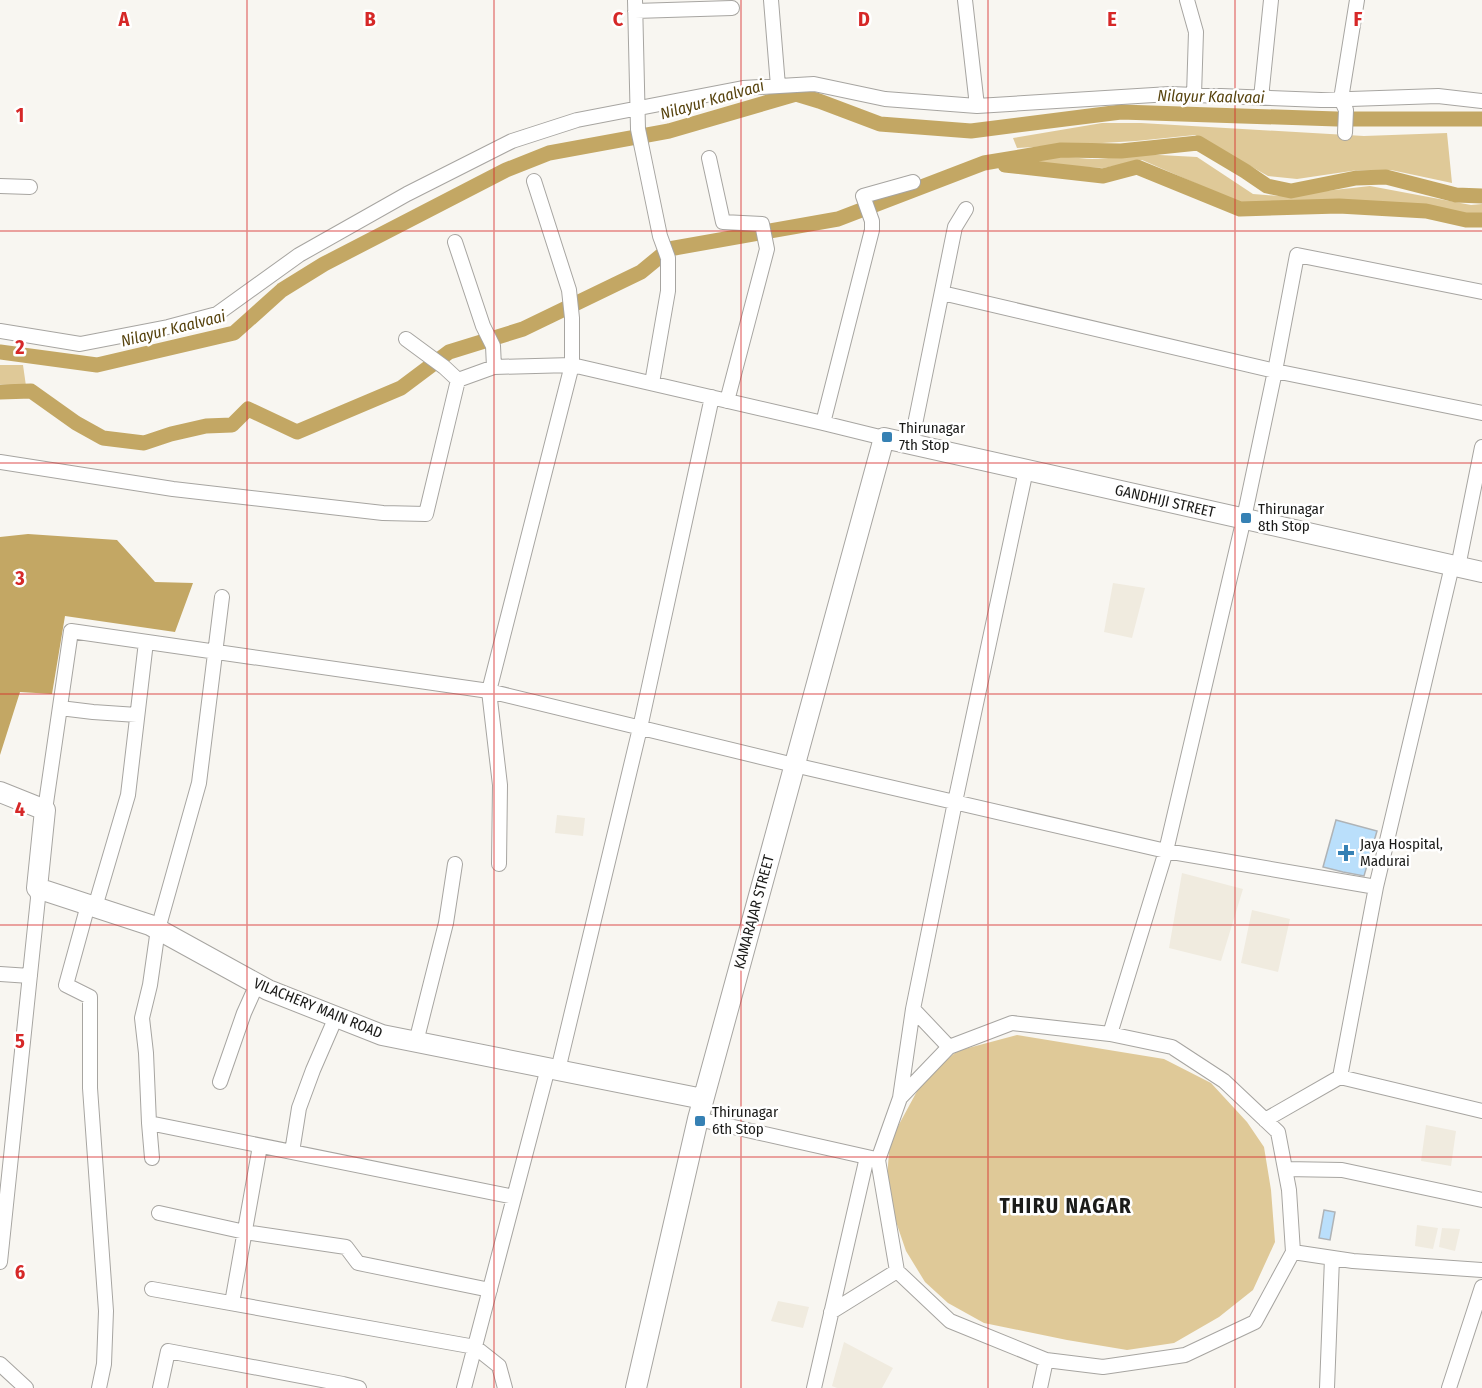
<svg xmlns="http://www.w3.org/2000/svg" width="1482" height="1388" viewBox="0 0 1482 1388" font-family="'Fira Sans Condensed',sans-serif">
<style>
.built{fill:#f0ebdf}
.green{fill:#dfc998}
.water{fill:#c3a764}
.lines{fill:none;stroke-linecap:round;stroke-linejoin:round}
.canal{stroke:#c3a764;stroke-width:15}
.building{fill:#badffb;stroke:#afb3b6;stroke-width:1.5}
.minor-casing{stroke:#a7a5a1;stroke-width:16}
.secondary-casing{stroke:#a7a5a1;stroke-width:22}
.minor{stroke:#fff;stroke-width:14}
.secondary{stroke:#fff;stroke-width:20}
.grid{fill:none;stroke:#d62828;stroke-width:1.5;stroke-opacity:0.55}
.poi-dot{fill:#3681b4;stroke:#fff;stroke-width:2}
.labels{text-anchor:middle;stroke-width:5;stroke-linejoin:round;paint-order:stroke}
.poi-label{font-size:15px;fill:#1b1b19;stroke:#fff;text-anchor:start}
.street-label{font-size:15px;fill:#1b1b19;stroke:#fff}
.water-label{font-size:16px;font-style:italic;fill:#58440f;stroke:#fff}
.district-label{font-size:21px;font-weight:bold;letter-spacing:1.5px;fill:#1b1b19;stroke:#fff}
.grid-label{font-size:20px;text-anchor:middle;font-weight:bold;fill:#d62828;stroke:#fff;stroke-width:5;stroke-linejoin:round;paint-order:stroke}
</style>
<rect width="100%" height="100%" fill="#f8f6f1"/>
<path class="built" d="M1113 583 1145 588 1132 638 1104 632Z
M557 815 585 818 583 836 555 833Z
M1182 873 1243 889 1221 961 1169 948Z
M1252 910 1290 919 1278 972 1241 963Z
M1426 1125 1456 1131 1451 1166 1421 1161Z
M1417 1225 1438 1228 1433 1249 1415 1246Z
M1442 1228 1460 1229 1455 1251 1439 1247Z
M778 1301 809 1307 803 1328 771 1321Z
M844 1342 893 1368 882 1388H837L832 1386Z"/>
<path class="green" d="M1102 123H1141L1364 136 1447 133 1452 183 1391 170H1358L1297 179 1268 176 1195 135 1136 141 1017 148 1013 138Z
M1141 154 1197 157 1253 194 1280 196 1370 186 1471 205 1482 204V214L1467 215 1431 207 1347 200 1241 203 1142 160 1104 168 1039 166 1032 160C1055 152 1074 159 1098 159 1112 158 1126 156 1141 154Z
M0 365H23L26 386 0 384Z
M1017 1035 1164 1059 1211 1083 1247 1122 1264 1147 1271 1190 1275 1242 1253 1290 1219 1317 1174 1343 1127 1350 1067 1340 984 1323 948 1303 925 1282 906 1251 893 1213 887 1177 890 1141 922 1082 957 1051Z"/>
<path class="water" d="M28 534 117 540 155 582 193 583 175 632 65 616 52 694 20 692 0 755V537Z"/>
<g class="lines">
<path class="canal" d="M1005 165 1103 176 1137 167 1240 209 1339 206 1426 211 1466 220H1482
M0 352 97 365 234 333 282 290 324 264 506 170 549 153 669 131 796 94 819 101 880 124 971 131 1121 112 1337 119H1482
M0 392 31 391 76 423 103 438 144 443 171 434 206 426 232 425 248 409 297 432 401 388 449 352 523 329 641 272 669 249 838 219 984 163 1061 150 1121 151 1198 143 1245 171 1267 186 1291 191 1356 178 1386 177 1456 195 1482 196"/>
</g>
<path class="building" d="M1336 820 1377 831 1364 876 1343 872 1323 867Z
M1324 1210 1335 1212 1330 1240 1319 1238Z"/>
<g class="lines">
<g class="minor-casing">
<path id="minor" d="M635 0 638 129 660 236 668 258V291L652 383
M771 0 778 86
M965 0 977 106
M1187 0 1196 32 1194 95
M635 11 732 8
M1261 98 1271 0
M1345 133 1346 110 1341 99 1357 0
M709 158 723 222 762 224 767 249 727 401
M0 186 30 187
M455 242 483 326 493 346 494 367
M942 293 1275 371 1482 413
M0 331 80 344 168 327 217 314 299 255 407 194 512 141 577 120 743 88 814 84 885 99 977 106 1170 94 1321 100 1438 96 1482 101
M406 339 444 367 458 380
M823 423 872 230V221L863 196 913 182
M911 444 955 227 966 209
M0 462 173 489 383 513 426 514 458 380 494 367 572 365V318L569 290 534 181
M1458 567 1482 447
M60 708 93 712 137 715
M45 810 71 631 489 691 572 365 823 423 884 438
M499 864 500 785 489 691 794 765 1166 851 1376 887 1452 566
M1376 887 1340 1077 1482 1111
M88 905 66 985 90 997V1088L106 1311 104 1364 99 1388
M95 907 128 795 146 642
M0 974 30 976
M1012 1023 1110 1034 1172 1047 1224 1081 1278 1132 1289 1190 1293 1252 1255 1322 1185 1355 1103 1367 1046 1360 950 1321 897 1271 878 1160 900 1098 949 1047Z
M1110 1034 1166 851 1244 518 1275 371 1297 255 1482 292
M416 1042 446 923 455 864
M949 1047 913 1009 955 802 1026 470
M558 1070 640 728 712 397
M220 1082 244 1013 257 984
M900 1098 913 1009
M698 1119 876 1159
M1265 1120 1340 1077
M149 1123 514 1197
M292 1152 299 1108 313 1070 336 1017
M152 1158 149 1123 146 1053 142 1018 150 985 158 929 199 783 222 597
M1285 1169 1342 1170 1482 1200
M159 1213 245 1232 346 1247 358 1263 490 1290
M1293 1252 1353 1261 1482 1270
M0 1262 38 898 37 888
M152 1289 475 1347 499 1366 505 1388
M232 1303 260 1146
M831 1312 897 1271
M0 1364 26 1388
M160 1388 168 1351 343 1384 359 1388
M464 1388 548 1068
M814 1388 867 1157
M1040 1388 1046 1360
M1327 1388 1332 1258
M1449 1388 1482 1287"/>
</g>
<g class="secondary-casing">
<path id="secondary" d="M0 792 45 810 37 888 150 925 268 990 382 1035 703 1099
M636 1388 698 1119 884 438 1482 572"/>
</g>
<use href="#minor" class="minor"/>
<use href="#secondary" class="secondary"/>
</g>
<path class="grid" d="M247 0V1388M494 0V1388M741 0V1388M988 0V1388M1235 0V1388M0 231H1482M0 463H1482M0 694H1482M0 925H1482M0 1157H1482"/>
<g class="poi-dot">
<rect x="881" y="431" width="12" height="12" rx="3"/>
<rect x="1240" y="512" width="12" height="12" rx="3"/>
<path d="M1343 844h6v6h6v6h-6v6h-6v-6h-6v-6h6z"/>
<rect x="694" y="1115" width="12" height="12" rx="3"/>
</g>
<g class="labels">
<g class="poi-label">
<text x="899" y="433">Thirunagar<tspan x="899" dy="17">7th Stop</tspan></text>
<text x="1258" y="514">Thirunagar<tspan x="1258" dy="17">8th Stop</tspan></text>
<text x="1360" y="849">Jaya Hospital,<tspan x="1360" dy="17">Madurai</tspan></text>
<text x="712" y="1117">Thirunagar<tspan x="712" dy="17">6th Stop</tspan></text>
</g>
<g class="street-label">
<text transform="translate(1165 501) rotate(13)" y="5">GANDHIJI STREET</text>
<text transform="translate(754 912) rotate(-75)" y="5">KAMARAJAR STREET</text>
<text transform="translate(318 1008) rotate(22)" y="5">VILACHERY MAIN ROAD</text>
</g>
<g class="water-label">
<text transform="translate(1211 96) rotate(1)" y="6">Nilayur Kaalvaai</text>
<text transform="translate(712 99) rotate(-16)" y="6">Nilayur Kaalvaai</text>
<text transform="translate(173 328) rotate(-14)" y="6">Nilayur Kaalvaai</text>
</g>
<g class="district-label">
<text x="1066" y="1213">THIRU NAGAR</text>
</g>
</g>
<g class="grid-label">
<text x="124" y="26">A</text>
<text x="370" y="26">B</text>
<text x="618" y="26">C</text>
<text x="864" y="26">D</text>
<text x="1112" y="26">E</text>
<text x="1358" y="26">F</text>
<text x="20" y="122">1</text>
<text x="20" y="354">2</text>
<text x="20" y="585">3</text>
<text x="20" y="816">4</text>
<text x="20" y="1048">5</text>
<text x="20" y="1279">6</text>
</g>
</svg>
